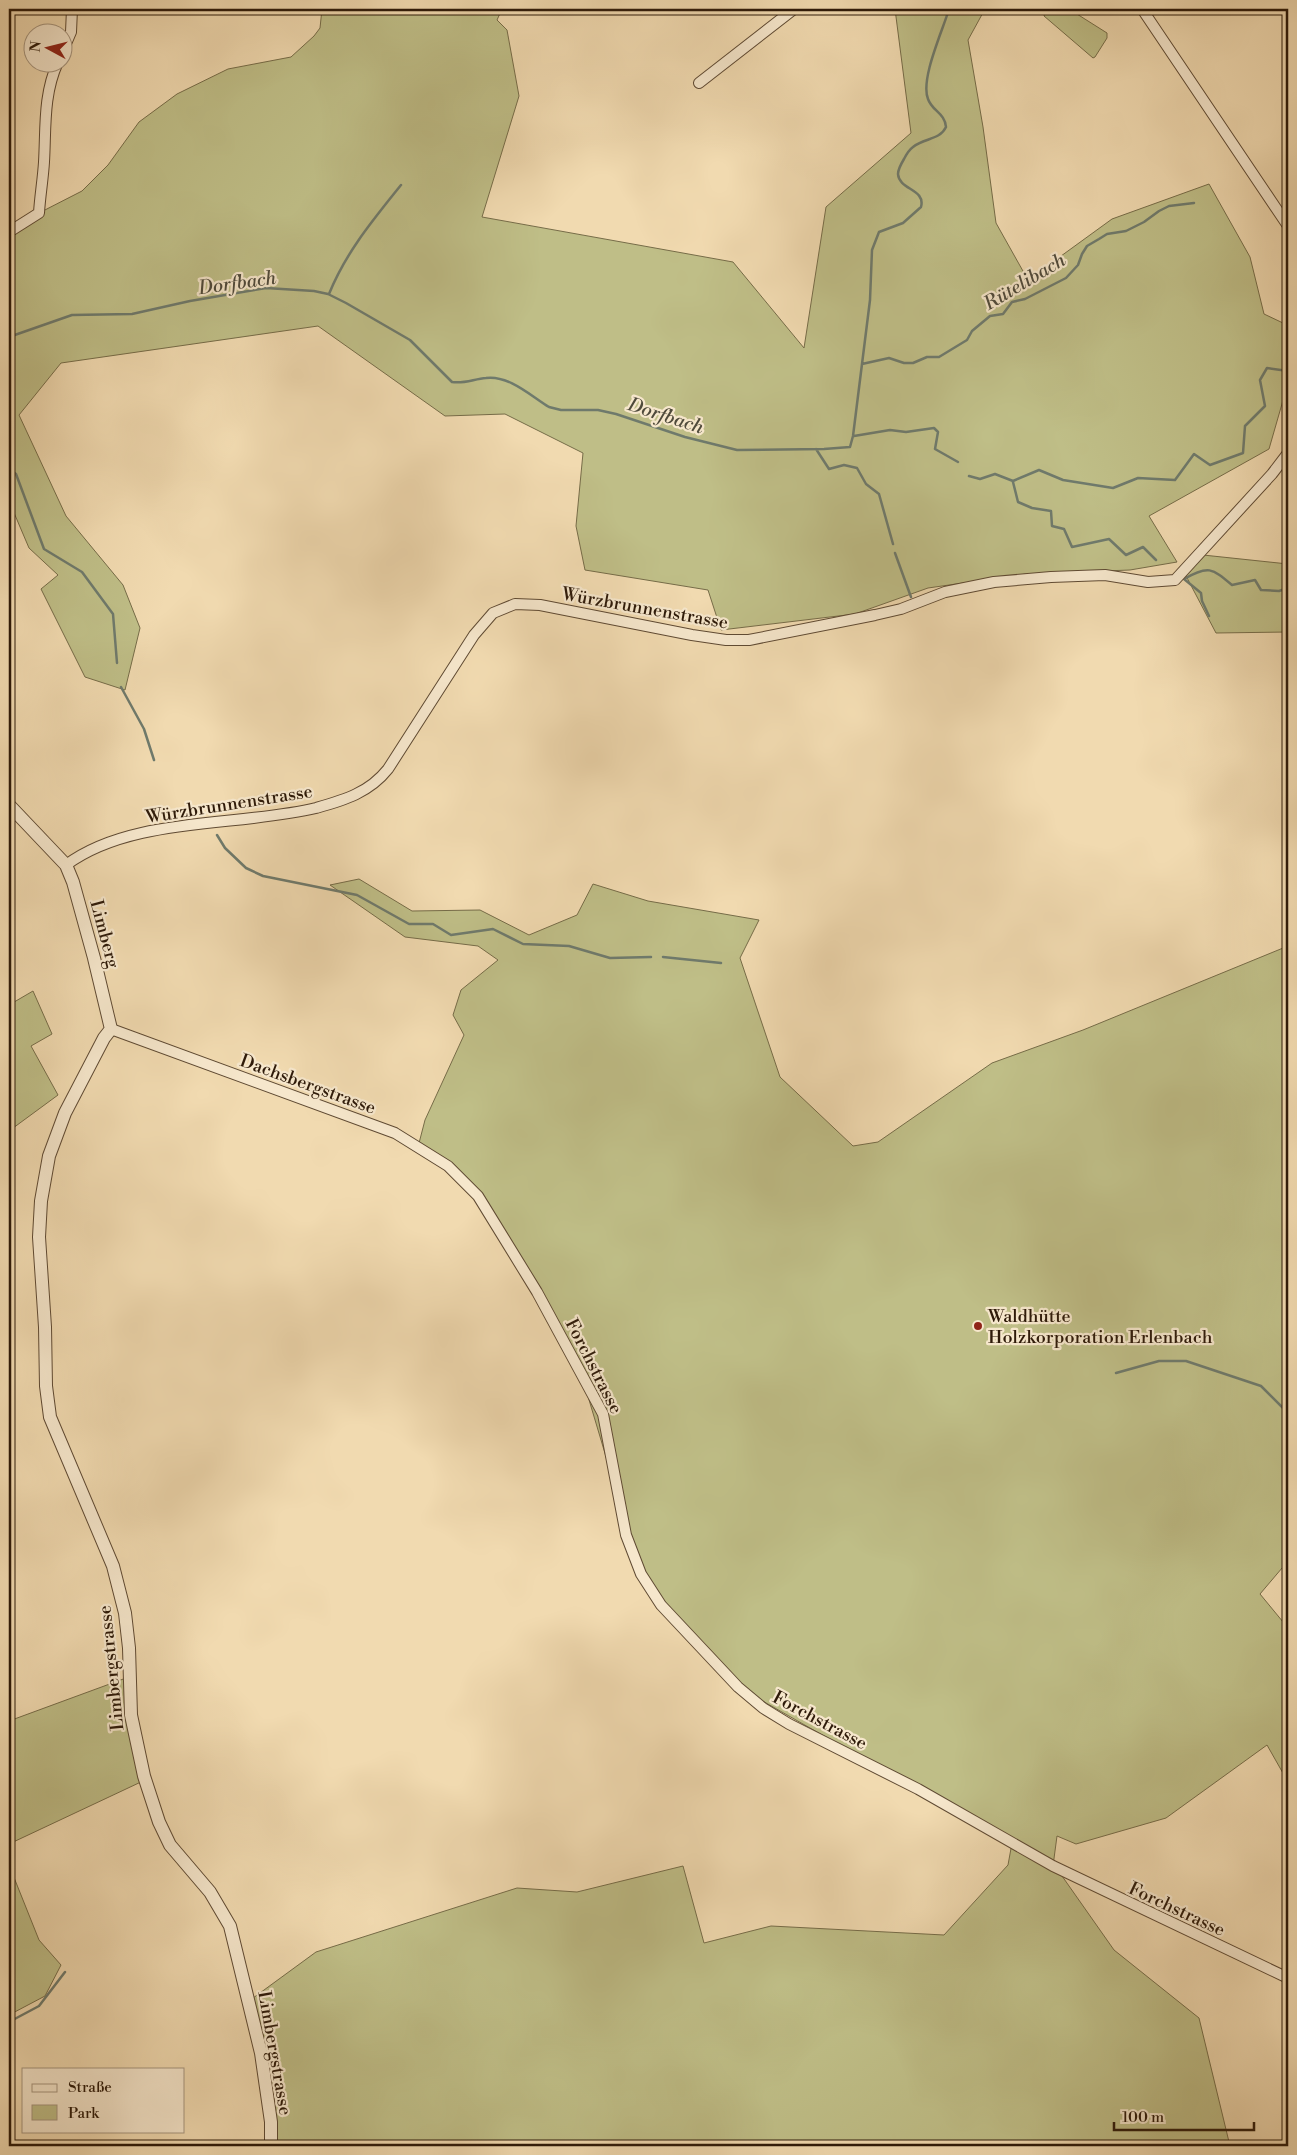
<svg xmlns="http://www.w3.org/2000/svg" width="1297" height="2155" viewBox="0 0 1297 2155" font-family="'Libre Bodoni',serif">
<style>
.green{fill:#bfbe87;stroke:#766c48}
.lines{fill:none;stroke-linecap:round;stroke-linejoin:round}
.stream{stroke:#6f7a6c;stroke-width:2.5}
.minor-casing{stroke:#5f4a33;stroke-width:12}
.tertiary-casing{stroke:#5f4a33;stroke-width:14}
.minor{stroke:#f6e7cc;stroke-width:10}
.tertiary{stroke:#f6e7cc;stroke-width:12}
.poi-dot{fill:#8f2418;stroke:#f6e7cc;stroke-width:2}
.labels{text-anchor:middle;stroke-width:4.5;stroke-linejoin:round;paint-order:stroke}
.street-label{font-size:18px;fill:#2e1a09;stroke:#f6e7cc}
.poi-label{font-size:18px;fill:#2e1a09;stroke:#f6e7cc;text-anchor:start}
.water-label{font-size:19px;font-style:italic;fill:#4f4a3b;stroke:#f6e7cc}
</style>
<rect width="100%" height="100%" fill="#f1dab0"/>
<filter id="stains"><feTurbulence type="fractalNoise" baseFrequency=".004" numOctaves="4"/><feColorMatrix values="0 0 0 0 .2 0 0 0 0 .09 0 0 0 0 .02 0 0 0 .5 -.17"/></filter>
<radialGradient id="worn" r=".72"><stop offset=".6" stop-color="#630" stop-opacity="0"/><stop offset="1" stop-color="#630" stop-opacity=".3"/></radialGradient>
<path class="green" d="M322 9H502L497 20 507 30 519 96 482 217 733 262 804 348 826 207 911 133 895 9H985L968 40 983 127 996 223 1028 280 1112 219 1209 184 1250 257 1264 314 1283 323 1288 321V383L1269 449 1149 516 1177 562 1130 570 1026 574 928 588 855 614 721 630 708 590 585 570 576 526 583 453 505 414 445 416 318 326 61 363 19 415 66 516 123 585 140 628 125 690 85 677 41 589 58 575 29 548 9 501V232L39 213 82 191 108 165 139 122 177 94 228 69 291 57 314 36 320 28Z
M1046 9H1069L1107 33V38L1095 57 1093 58 1044 16Z
M1203 555 1288 564V632L1216 633 1185 574Z
M359 879 412 911 480 910 529 935 577 915 593 884 648 901 759 920 740 958 780 1077 853 1146 878 1142 992 1063 1083 1030 1288 946V1561L1260 1594 1288 1628V1782L1267 1745 1166 1818 1076 1844 1057 1836 1053 1866 1062 1876 1114 1950 1199 2018 1230 2146H273L249 2001 316 1952 517 1888 577 1892 683 1866 704 1943 771 1926 944 1935 1008 1865 1012 1843 738 1687 661 1605 641 1574 584 1383 478 1196 418 1147 425 1120 464 1035 453 1015 461 990 498 960 478 946 405 937 330 885Z
M33 991 52 1034 31 1046 58 1095 9 1131V1005Z
M126 1678 143 1781 9 1844V1721Z
M9 1865 39 1940 61 1965 45 1996 9 2015Z"/>
<g class="lines">
<path class="stream" d="M9 12 10 9
M329 294C346 252 373 220 401 185
M9 337 72 315 132 314 190 301 266 288 314 291 328 294 346 303 410 340 452 382C464 384 474 379 486 378 509 375 531 396 549 407L561 410H598L616 414 685 437 737 450 824 449 850 447 853 436 870 300 872 250 879 232 903 223 921 207C926 189 899 190 898 174 898 169 901 164 904 159 906 155 909 150 913 147 924 138 940 140 946 127 945 113 932 111 928 99 920 79 943 30 949 9
M862 364 889 358 904 363H913L927 357H939L967 340 972 331 990 316 1003 314 1012 302 1025 299 1066 278 1078 265 1082 254 1087 246 1099 239 1107 234 1126 231 1144 222 1159 211 1169 206 1194 203
M854 436 890 430 906 432 934 428 938 432 935 449 958 462
M816 449 829 469 844 465 857 468 866 484 879 494 893 544
M9 469 16 474 44 549 82 572 113 614 117 663
M969 476 980 479 995 474 1013 481 1039 470 1063 480 1113 488 1138 478 1175 480 1194 454 1210 465 1243 453 1245 426 1265 406 1260 380 1267 368 1288 371
M1013 482 1018 502 1032 508 1051 511 1052 526 1064 529 1072 547 1109 539 1126 555 1143 547 1156 560
M895 553 911 597
M1209 616 1202 601 1201 593 1184 579C1208 565 1212 568 1232 585L1255 580 1261 590 1279 591 1288 588
M121 687 144 729 154 760
M217 835 225 848 246 868 263 876 357 895 409 924H433L451 935 493 929 523 944 569 946 610 958 651 957
M663 957 721 963
M1116 1373 1159 1361H1186L1261 1386 1288 1413
M9 2022 39 2006 65 1972"/>
<g class="minor-casing">
<path id="minor" d="M1142 9 1288 226
M62 53 71 32 72 9
M699 83 794 9
M9 232 39 213C40 196 43 179 44 162 46 128 43 95 58 62
M66 865C132 816 238 827 316 808 344 800 369 793 388 769L474 635 493 613 515 604 540 605 692 635 726 640H749L875 615 901 609 945 592 994 582 1051 577 1105 575 1148 582 1175 580 1272 474 1288 453
M111 1029 395 1133 448 1166 478 1196 537 1292 603 1414 626 1535 641 1574 661 1605 738 1687 763 1708 789 1724 918 1789 1053 1866 1288 1978"/>
</g>
<g class="tertiary-casing">
<path id="tertiary" d="M9 805 66 865 73 882 94 958 111 1029 104 1038 65 1113 49 1156 41 1201 39 1237 45 1327 46 1386 50 1417 113 1566 125 1613 129 1648 131 1715 144 1776 159 1822 170 1845 210 1892 230 1926 261 2053 271 2122V2146"/>
</g>
<use href="#minor" class="minor"/>
<use href="#tertiary" class="tertiary"/>
</g>
<circle class="poi-dot" cx="978" cy="1326" r="5"/>
<g class="labels">
<g class="street-label">
<text transform="translate(645 608) rotate(10)" y="6">Würzbrunnenstrasse</text>
<text transform="translate(229 804) rotate(-9)" y="6">Würzbrunnenstrasse</text>
<text transform="translate(105 934) rotate(75)" y="6">Limberg</text>
<text transform="translate(308 1084) rotate(20)" y="6">Dachsbergstrasse</text>
<text transform="translate(594 1366) rotate(63)" y="6">Forchstrasse</text>
<text transform="translate(111 1668) rotate(-96)" y="6">Limbergstrasse</text>
<text transform="translate(820 1720) rotate(28)" y="6">Forchstrasse</text>
<text transform="translate(1177 1909) rotate(25)" y="6">Forchstrasse</text>
<text transform="translate(275 2053) rotate(80)" y="6">Limbergstrasse</text>
</g>
<g class="poi-label">
<text x="988" y="1322">Waldhütte<tspan x="988" dy="21">Holzkorporation Erlenbach</tspan></text>
</g>
<g class="water-label">
<text transform="translate(1024 281) rotate(-31)" y="7">Rütelibach</text>
<text transform="translate(237 282) rotate(-8)" y="7">Dorfbach</text>
<text transform="translate(666 415) rotate(18)" y="7">Dorfbach</text>
</g>
</g>
<rect width="1297" height="2155" fill="none" stroke="#f1dab0" stroke-width="30"/>
<rect x="10" y="10" width="1277" height="2135" fill="none" stroke="#2e1a09" stroke-width="2.5"/>
<rect x="15" y="15" width="1267" height="2125" fill="none" stroke="#2e1a09"/>
<rect x="22" y="2068" width="162" height="65" fill="#f6e7cc" stroke="#a6957e"/>
<rect x="32" y="2084" width="25" height="8" fill="#f6e7cc" stroke="#a6957e"/>
<text x="68" y="2092" font-size="15" fill="#2e1a09">Straße</text>
<rect x="32" y="2105" width="25" height="15" fill="#bfbe87" stroke="#a6957e"/>
<text x="68" y="2118" font-size="15" fill="#2e1a09">Park</text>
<g transform="translate(48 48) rotate(277)"><circle r="24" fill="#f6e7cc" stroke="#a6957e"/>
<path d="M0-4L9 19L0 12L-9 19Z" fill="#8f2418"/>
<text y="-8" font-size="14" font-weight="bold" text-anchor="middle" fill="#2e1a09">N</text>
</g>
<path d="M1114 2122v8h140v-8" fill="none" stroke="#2e1a09" stroke-width="2.5"/>
<text x="1122" y="2122" font-size="15" fill="#2e1a09" stroke="#f6e7cc" stroke-width="4" paint-order="stroke">100 m</text>
<rect width="100%" height="100%" filter="url(#stains)"/>
<rect width="100%" height="100%" fill="url(#worn)"/>
</svg>
